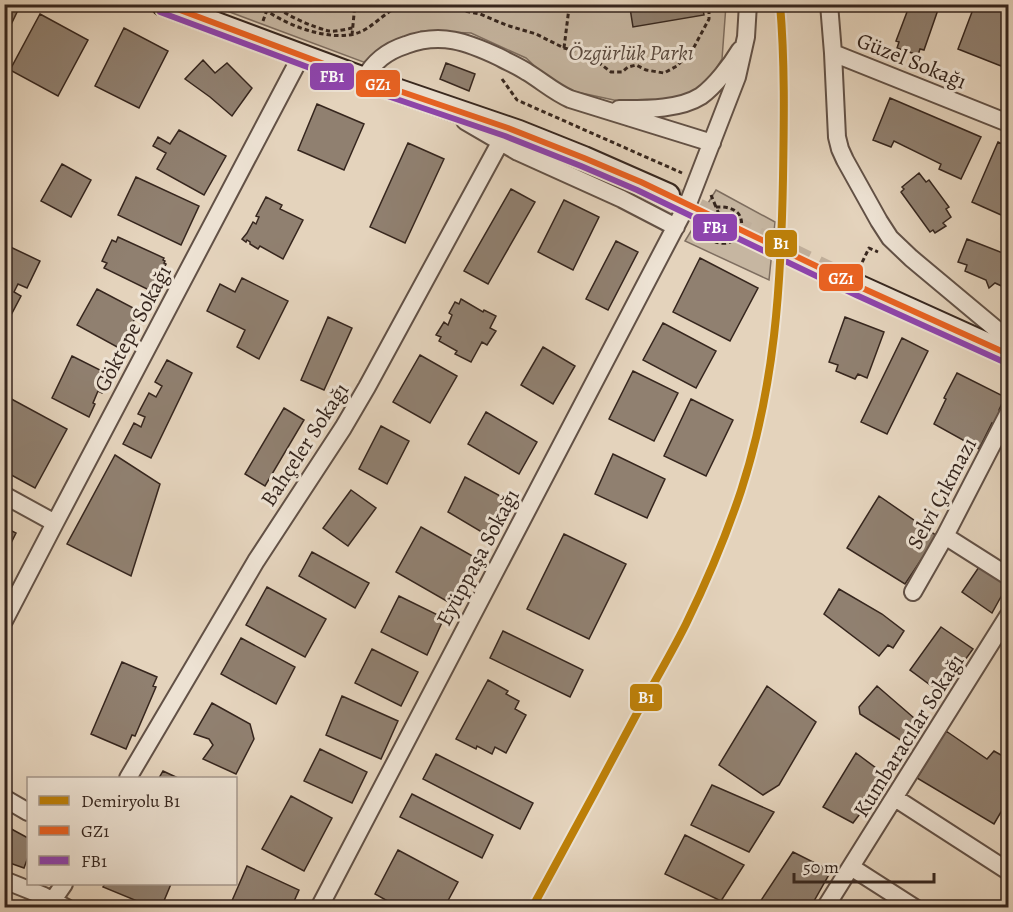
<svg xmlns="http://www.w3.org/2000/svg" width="1013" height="912" viewBox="0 0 1013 912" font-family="Alegreya,serif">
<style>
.green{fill:#c6b6a1;stroke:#7e6e60;stroke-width:1.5}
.building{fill:#908070;stroke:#36261e;stroke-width:1.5}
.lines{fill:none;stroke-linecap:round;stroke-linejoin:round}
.secondary-tunnel{stroke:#c1b09c;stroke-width:22;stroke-dasharray:22 11;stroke-linecap:butt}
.minor-casing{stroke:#625146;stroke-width:20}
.secondary-casing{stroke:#36261e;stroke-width:26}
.path{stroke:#36261e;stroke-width:3;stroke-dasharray:4.5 3;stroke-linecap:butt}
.minor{stroke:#ede2d3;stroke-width:16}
.secondary{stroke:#ede2d3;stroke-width:22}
.bus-1-casing{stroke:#ede2d3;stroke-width:10}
.bus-2-casing{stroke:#ede2d3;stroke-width:10}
.bus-1{stroke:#e96222;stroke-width:6}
.bus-2{stroke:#8e44ad;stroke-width:6}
.rail-1-casing{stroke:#ede2d3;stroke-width:12}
.rail-1{stroke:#bd8009;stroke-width:8}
.labels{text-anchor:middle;stroke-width:6;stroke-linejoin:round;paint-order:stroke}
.park-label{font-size:22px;font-style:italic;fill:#5a4a3f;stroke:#ede2d3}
.street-label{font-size:22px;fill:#36261e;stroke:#ede2d3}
.line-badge{stroke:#ede2d3;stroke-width:2}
.badge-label{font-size:16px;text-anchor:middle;font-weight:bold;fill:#fff}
</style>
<rect width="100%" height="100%" fill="#e4d3bc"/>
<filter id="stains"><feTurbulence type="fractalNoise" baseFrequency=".00333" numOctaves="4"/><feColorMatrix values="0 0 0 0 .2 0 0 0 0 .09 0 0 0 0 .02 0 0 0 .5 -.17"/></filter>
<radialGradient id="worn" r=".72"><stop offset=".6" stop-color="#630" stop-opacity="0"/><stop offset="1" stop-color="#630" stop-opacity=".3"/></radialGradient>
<path class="green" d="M211 5H726L722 59 706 85 685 98 623 102 558 88 526 58 471 33 421 31 366 63Z
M716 190 775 222 769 280 685 241Z"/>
<path class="building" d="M4 4H21L4 39Z
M651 4H702L704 15 633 27 630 8Z
M910 4H940L924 50 920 49 918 55 897 48 899 42 896 41Z
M975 4H996L1008 9V47L1001 66 958 49Z
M40 14 88 40 58 96 10 70Z
M124 28 168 51 139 108 95 86Z
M203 60 215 73 227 63 252 88 232 116 210 97 185 79Z
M446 63 475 74 469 91 440 79Z
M890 98 981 137 961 179 939 169 941 164 894 141 891 147 873 140Z
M317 104 364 124 344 170 298 150Z
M179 130 226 156 204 195 157 169 166 153 153 146 158 137 170 144Z
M998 142 1008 147V218L972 202Z
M408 143 444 159 405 243 370 227Z
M62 164 91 180 71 217 41 201Z
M919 173 926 182 929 180 949 207 946 209 951 217 943 223 946 226 935 233 933 230 930 232 901 192 904 189 902 187Z
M136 177 199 206 181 245 118 215Z
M511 189 535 202 488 284 464 271Z
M266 197 282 205 280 209 303 220 283 259 260 246 258 249 250 244V242L247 240 246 242 242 239 247 233 253 222 256 224 259 217 256 216Z
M564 200 599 217 573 270 538 252Z
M118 237 164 258 163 260 165 261 164 263 166 264 155 286H154L152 288 150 287 149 290 104 268 107 263 102 261 112 240 116 242Z
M967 239 1008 255V289L995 283 989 288 986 280 965 271 967 265 958 262Z
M616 241 638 252 608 310 586 299Z
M4 244 40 261 27 288 18 284 14 292 21 296 11 315 8 314 4 322Z
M700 258 758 288 730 341 673 312Z
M242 278 288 301 259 359 237 347 245 330 207 311 220 284 235 292Z
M97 289 139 311 119 348 77 325Z
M461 299 483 312 484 310 496 316 490 328 496 331 487 345 482 342 471 362 455 354 457 351 439 341 441 337 436 335 444 322 448 325 452 315 449 313 455 302 459 304Z
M328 317 352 328 324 390 301 380Z
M845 317 884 332 867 378 858 374 855 379 836 371 838 365 829 362Z
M663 323 716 351 696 388 643 360Z
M902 338 928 351 887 434 861 422Z
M543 347 575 366 553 404 521 385Z
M420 355 457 376 430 423 393 402Z
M72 356 110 375 102 393 98 391 93 403 95 404 89 417 52 398Z
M167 360 192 373 151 458 123 444 134 423 141 427 145 417 138 414 149 393 156 397 162 386 155 382Z
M633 371 678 393 654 441 609 419Z
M957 373 1005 397 999 410 1002 412 995 424 992 423 979 449 934 424 946 399 944 398Z
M4 395 67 429 35 488 4 471Z
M691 399 733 420 706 476 664 456Z
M284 408 304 420 265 486 245 474Z
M486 412 537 442 519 474 468 444Z
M381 426 409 441 387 484 359 469Z
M613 454 665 479 647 518 595 494Z
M115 455 160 484 131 576 67 544Z
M465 477 504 498 485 534 448 512Z
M351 490 376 508 348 546 323 528Z
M879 496 937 536 905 584 847 548Z
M4 527 16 533 4 557Z
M421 527 476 558 450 603 396 572Z
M564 534 626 564 589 639 527 609Z
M312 552 369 583 355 608 299 576Z
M981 564 1008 584 992 613 962 592Z
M267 587 326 619 305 657 246 625Z
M839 589 882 614 904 631 893 648 888 645 879 656 824 614Z
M399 596 444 618 427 655 381 632Z
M941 627 973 649 941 693 910 670Z
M503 631 583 670 570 697 490 658Z
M241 638 295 667 276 704 221 674Z
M372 649 418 672 401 706 355 683Z
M122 662 157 677 153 686 156 687 135 736 132 735 126 749 91 734Z
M488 680 508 691 506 694 519 701 515 709 526 715 506 753 495 747 492 754 477 746 476 749 456 739Z
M767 686 816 722 779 785 763 795 719 765Z
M877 686 921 724 905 743 860 714 859 707Z
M342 696 398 721 381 759 326 735Z
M212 703 250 724 254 739 236 774 203 759 213 745 209 739 194 734Z
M946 731 987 759 994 751 1008 759V800L994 824 917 778Z
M320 749 367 772 352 803 304 781Z
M856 753 888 777 853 823 823 807Z
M436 754 533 803 520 829 423 779Z
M163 771 178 778H159Z
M712 785 774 812 749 852 691 825Z
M412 794 493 835 482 858 400 817Z
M291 796 332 818 304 871 262 849Z
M4 825 28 838V857L24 868 4 861Z
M685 835 744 865 721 901 665 874Z
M398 850 458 882 444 908H400L375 894Z
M793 852 831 871 810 908H770L760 902Z
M247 866 299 890 291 908H242L231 903Z
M105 884H171L161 908H154L103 887Z"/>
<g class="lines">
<path class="secondary-tunnel" d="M668 195 860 287"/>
<g class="minor-casing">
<path id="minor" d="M829 4 833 53 837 137 840 149 845 160 879 221 890 238 911 258 1008 339
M833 53 1008 123
M364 79C374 61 387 51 406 45 441 32 467 42 499 57 508 62 518 66 527 72 542 81 554 92 570 99L712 143
M619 109C644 109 679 110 701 96 715 86 731 65 740 50
M465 121 518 152 622 199 676 227
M4 495 55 523
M945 536 1008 576
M913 592 945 536 1008 414
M4 621 55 523 301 56
M128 778 256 561 343 428 367 387 508 128
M4 798 28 812
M895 798 1008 871
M851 867 915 908
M4 880 44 896 67 908
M51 908 53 900 64 884
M319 908 689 201 737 77 746 37 748 4
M825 908 1008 616"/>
</g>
<g class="secondary-casing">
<path id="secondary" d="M163 4 364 79 519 132 584 158 668 195
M860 287 1008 354"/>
</g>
<path class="path" d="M259 4C279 24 333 44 360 32 373 27 386 11 399 7 403 5 409 5 413 4
M272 4C285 15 312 27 329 31 336 32 346 29 353 28
M429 4 480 14 506 25 536 34 564 48 583 53 598 62 611 72H622L628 67 636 65 646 70 664 73 677 66 693 49 709 19V4
M549 4 569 8V4
M263 21 269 4
M352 35 355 4
M564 48 569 8
M502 79 517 100 682 173
M711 195 716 207
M722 221 716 207C735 206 746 214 740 234
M705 230C710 246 731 248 740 234L726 227
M692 233 718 228 721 230 726 229V223L722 221 718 228
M859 269 869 248 878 252"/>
<use href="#minor" class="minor"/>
<use href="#secondary" class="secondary"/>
<g class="bus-1-casing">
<path id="bus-1" d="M164 4 364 79 508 128 584 158 641 182 860 287 1008 354"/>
</g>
<g class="bus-2-casing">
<path id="bus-2" d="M160 12 361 87 505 136 581 166 637 190 856 295 1004 362"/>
</g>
<use href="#bus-1" class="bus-1"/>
<use href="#bus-2" class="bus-2"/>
<g class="rail-1-casing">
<path id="rail-1" d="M532 908C567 844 601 781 635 717 652 686 670 656 686 624 707 581 726 536 741 491 775 386 781 286 783 178 784 120 785 62 780 4"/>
</g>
<use href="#rail-1" class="rail-1"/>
</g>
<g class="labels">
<g class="park-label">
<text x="631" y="60">Özgürlük Parkı</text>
</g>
<g class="street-label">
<text transform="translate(912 60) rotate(22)" y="8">Güzel Sokağı</text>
<text transform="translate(132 328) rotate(-62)" y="8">Göktepe Sokağı</text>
<text transform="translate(304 444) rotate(-57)" y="8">Bahçeler Sokağı</text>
<text transform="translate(941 493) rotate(-62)" y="8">Selvi Çıkmazı</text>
<text transform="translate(477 557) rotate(-62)" y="8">Eyüppaşa Sokağı</text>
<text transform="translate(908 735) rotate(-58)" y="8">Kumbaracılar Sokağı</text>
</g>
</g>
<g class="line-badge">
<rect x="309" y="62" width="46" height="29" rx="6" fill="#8e44ad"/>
<rect x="355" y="69" width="46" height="29" rx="6" fill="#e96222"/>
<rect x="692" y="213" width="46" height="29" rx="6" fill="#8e44ad"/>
<rect x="764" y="229" width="34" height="29" rx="6" fill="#bd8009"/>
<rect x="818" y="263" width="46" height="29" rx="6" fill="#e96222"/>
<rect x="629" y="683" width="34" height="29" rx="6" fill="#bd8009"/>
</g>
<g class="badge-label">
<text x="332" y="82">FB1</text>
<text x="378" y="90">GZ1</text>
<text x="715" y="233">FB1</text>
<text x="781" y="249">B1</text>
<text x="841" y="284">GZ1</text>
<text x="646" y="703">B1</text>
</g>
<rect width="1013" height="912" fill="none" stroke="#e4d3bc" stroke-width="24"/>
<rect x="6" y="6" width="1001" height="900" fill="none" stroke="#36261e" stroke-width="3"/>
<rect x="12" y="12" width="989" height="888" fill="none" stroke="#36261e" stroke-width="1.5"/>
<rect x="27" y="777" width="210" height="108" fill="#ede2d3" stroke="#a4978b" stroke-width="1.5"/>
<rect x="39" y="796" width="30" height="9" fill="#bd8009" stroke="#a4978b" stroke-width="1.5"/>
<text x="81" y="807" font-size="18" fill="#36261e">Demiryolu B1</text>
<rect x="39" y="826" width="30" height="9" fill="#e96222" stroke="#a4978b" stroke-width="1.5"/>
<text x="81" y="837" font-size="18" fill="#36261e">GZ1</text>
<rect x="39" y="856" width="30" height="9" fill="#8e44ad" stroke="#a4978b" stroke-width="1.5"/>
<text x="81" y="867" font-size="18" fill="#36261e">FB1</text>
<path d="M794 873v9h140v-9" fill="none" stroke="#36261e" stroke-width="3"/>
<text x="803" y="873" font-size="18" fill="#36261e" stroke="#ede2d3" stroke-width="4.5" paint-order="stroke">50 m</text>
<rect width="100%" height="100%" filter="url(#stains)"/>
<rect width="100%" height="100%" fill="url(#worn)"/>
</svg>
